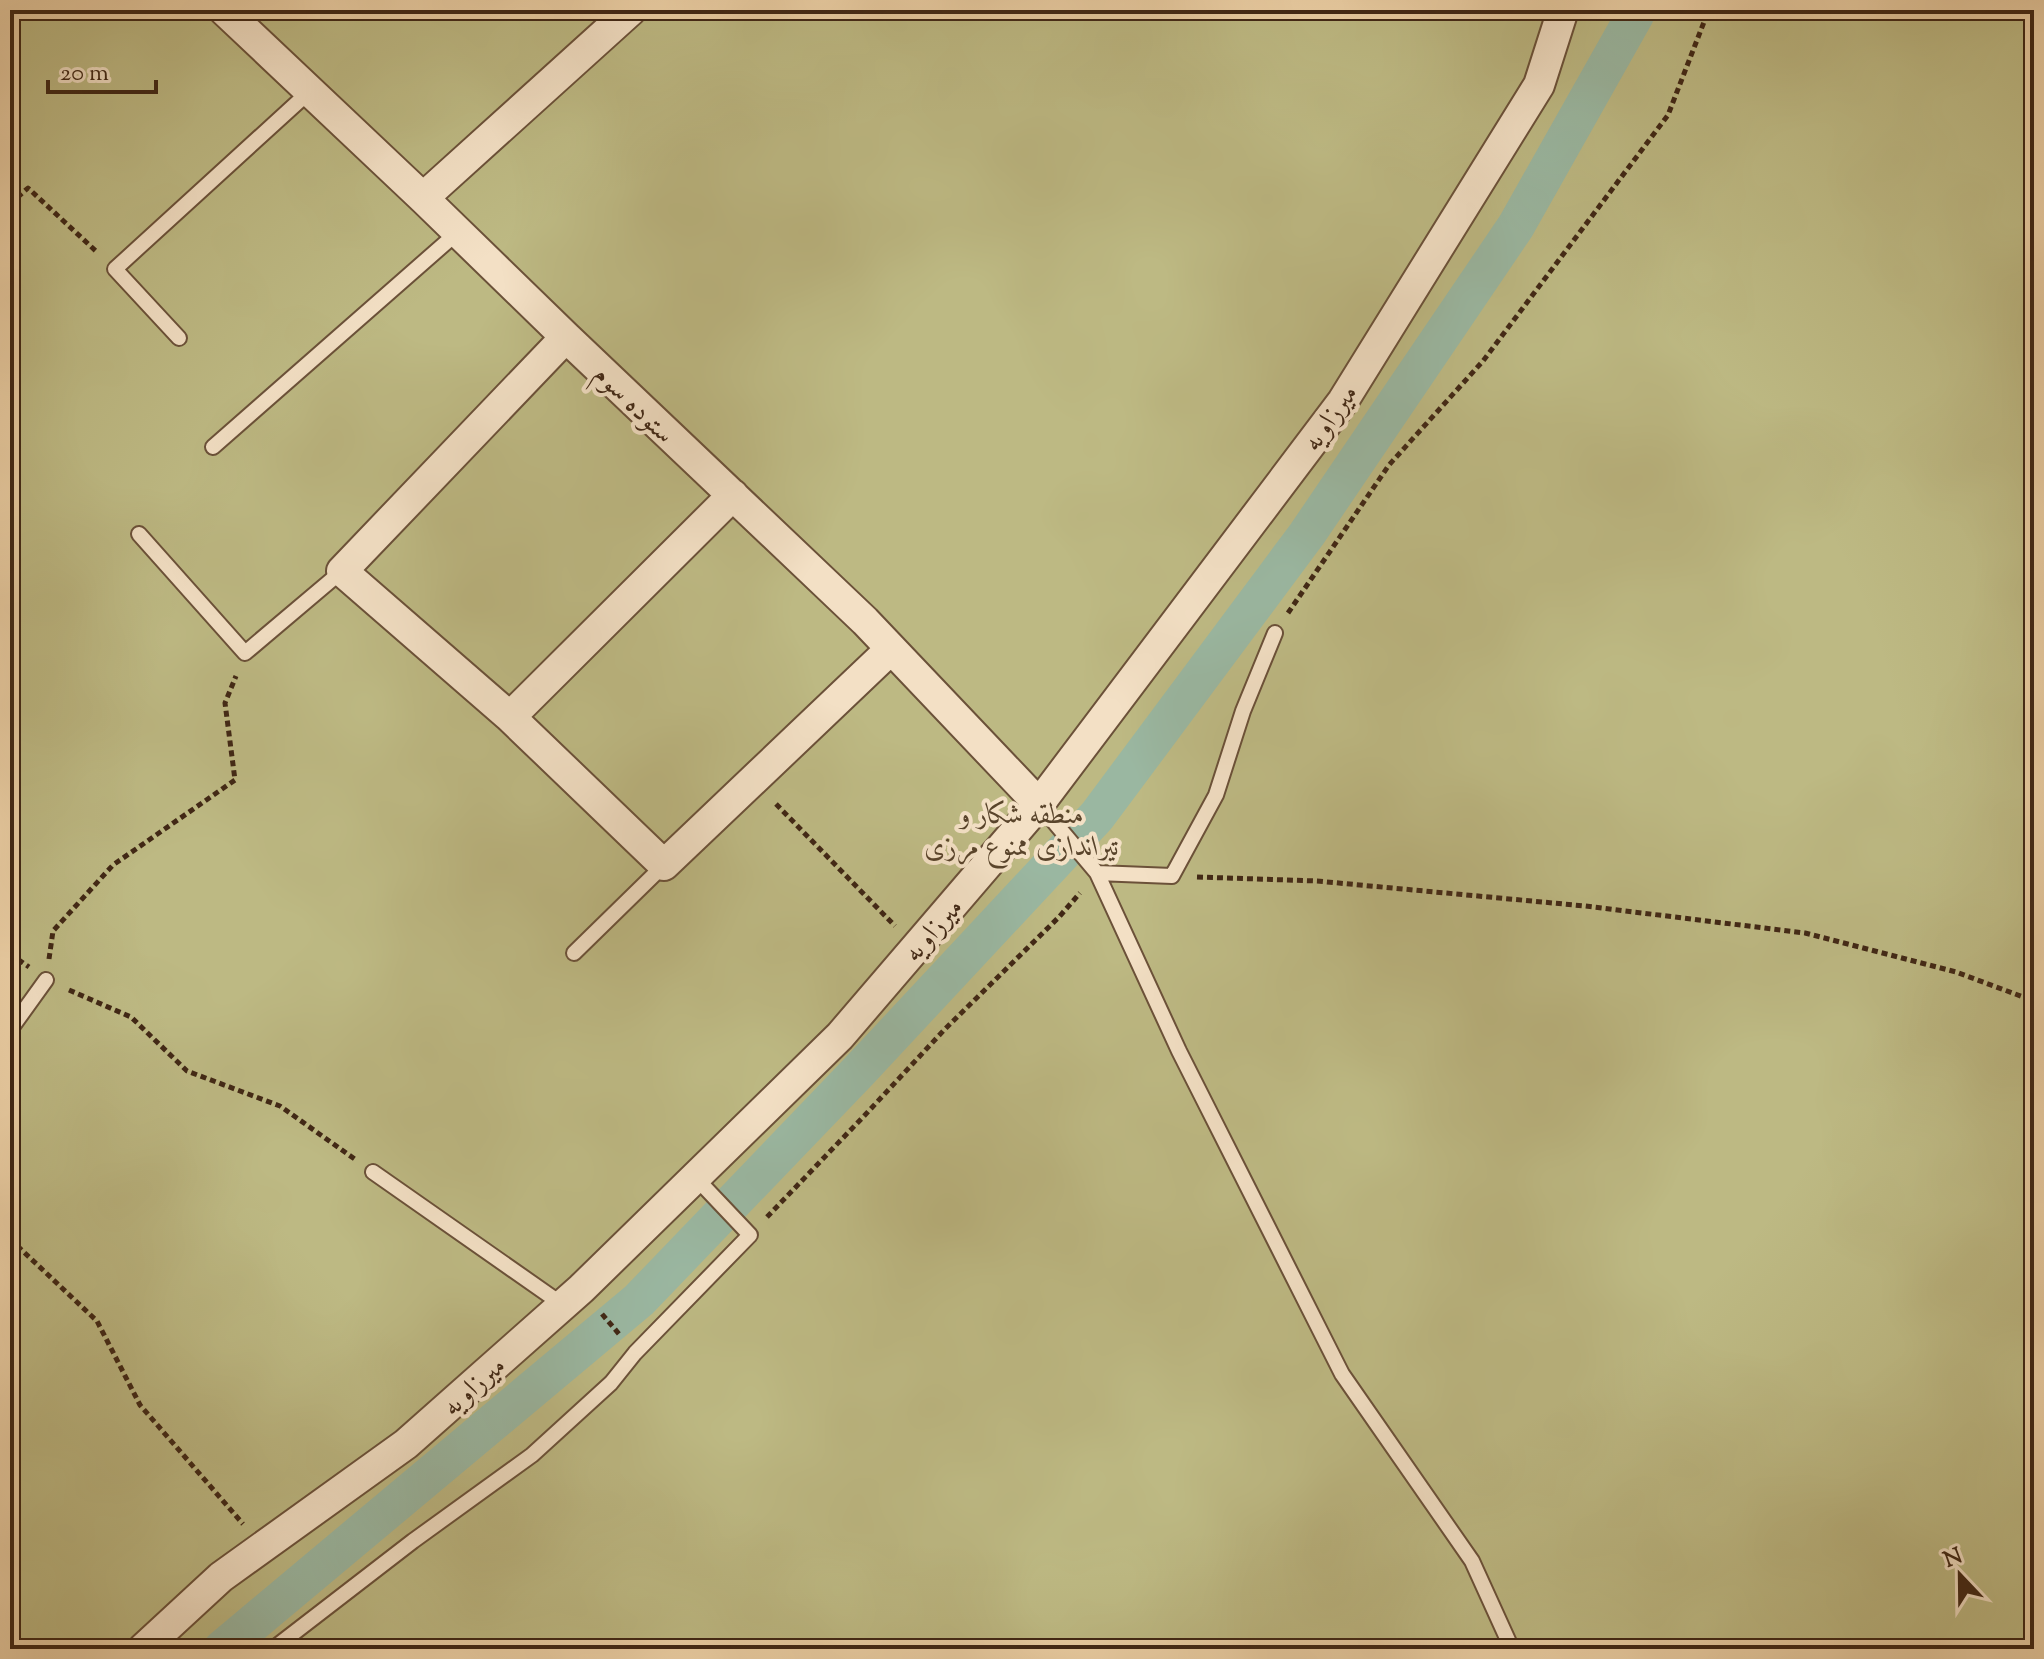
<svg xmlns="http://www.w3.org/2000/svg" width="2044" height="1659" viewBox="0 0 2044 1659" font-family="'Sorts Mill Goudy',Amiri,serif">
<style>
.green{fill:#bdb983;stroke:#7e704c;stroke-width:2}
.lines{fill:none;stroke-linecap:round;stroke-linejoin:round}
.canal{stroke:#9ab7a1;stroke-width:38}
.service-casing{stroke:#6b5139;stroke-width:18}
.minor-casing{stroke:#6b5139;stroke-width:34}
.path{stroke:#402715;stroke-width:5;stroke-dasharray:6 4;stroke-linecap:butt}
.service{stroke:#f3e0c5;stroke-width:14}
.minor{stroke:#f3e0c5;stroke-width:30}
.labels{text-anchor:middle;stroke-width:8;stroke-linejoin:round;paint-order:stroke}
.street-label{font-size:28px;fill:#402715;stroke:#f3e0c5}
.park-label{font-size:28px;font-style:italic;fill:#59442b;stroke:#f3e0c5}
</style>
<rect width="100%" height="100%" fill="#ecd0a6"/>
<filter id="stains"><feTurbulence type="fractalNoise" baseFrequency=".0025" numOctaves="4"/><feColorMatrix values="0 0 0 0 .2 0 0 0 0 .09 0 0 0 0 .02 0 0 0 .5 -.17"/></filter>
<radialGradient id="worn" r=".72"><stop offset=".6" stop-color="#630" stop-opacity="0"/><stop offset="1" stop-color="#630" stop-opacity=".3"/></radialGradient>
<path class="green" d="M10 10H2034V1649H10Z"/>
<g class="lines">
<path class="canal" d="M222 1649 639 1300 859 1071 1097 816 1307 534 1516 226 1635 15 1636 10"/>
<g class="service-casing">
<path id="service" d="M179 338 115 269 310 91
M213 447 458 232
M139 534 245 653 342 571
M1039 804 1097 873 1179 1051 1342 1374 1472 1561 1512 1649
M1097 873 1172 876 1216 795 1243 711 1275 633
M574 953 664 865
M10 1030 46 980
M373 1172 563 1305
M273 1649 413 1541 532 1455 611 1383 635 1353 750 1235 696 1178"/>
</g>
<g class="minor-casing">
<path id="minor" d="M224 10 423 198 566 337 865 621 1039 804
M423 198 631 10
M733 495 510 717 664 865 891 649
M510 717 342 571 566 337
M143 1649 221 1577 406 1444 581 1289 840 1036 1039 804 1343 401 1539 85 1563 10"/>
</g>
<path class="path" d="M10 204 28 188 98 253
M1288 613 1389 465 1483 361 1668 115 1704 22 1706 10
M776 804 895 926
M1197 877 1317 881 1585 906 1805 933 1956 972 2034 1001
M10 954 29 967
M49 959 53 931 113 865 235 780 225 703 236 676
M69 990 131 1017 187 1071 280 1106 356 1160
M767 1217 865 1115 945 1029 1059 917 1080 893
M10 1239 97 1321 140 1405 243 1524
M602 1314 619 1334"/>
<use href="#service" class="service"/>
<use href="#minor" class="minor"/>
</g>
<g class="labels">
<g class="street-label">
<text transform="translate(635 403) rotate(44)" y="10">ستوده سوم</text>
<text transform="translate(1329 417) rotate(-55)" y="10">میرزاویه</text>
<text transform="translate(932 929) rotate(-49)" y="10">میرزاویه</text>
<text transform="translate(473 1385) rotate(-42)" y="10">میرزاویه</text>
</g>
<g class="park-label">
<text x="1022" y="823">منطقه شکار و<tspan x="1022" dy="32">تیراندازی ممنوع مرزی</tspan></text>
</g>
</g>
<rect width="2044" height="1659" fill="none" stroke="#ecd0a6" stroke-width="40"/>
<rect x="12" y="12" width="2020" height="1635" fill="none" stroke="#402715" stroke-width="4"/>
<rect x="20" y="20" width="2004" height="1619" fill="none" stroke="#402715" stroke-width="2"/>
<g transform="translate(1960 1575) rotate(338)" stroke="#f3e0c5" stroke-width="6" paint-order="stroke">
<path d="M0-6L14 30L0 20L-14 30Z" fill="#402715"/>
<text y="-12" font-size="22" font-weight="bold" text-anchor="middle" fill="#402715">N</text>
</g>
<path d="M48 80v12h108v-12" fill="none" stroke="#402715" stroke-width="4"/>
<text x="60" y="80" font-size="24" fill="#402715" stroke="#f3e0c5" stroke-width="6" paint-order="stroke">20 m</text>
<rect width="100%" height="100%" filter="url(#stains)"/>
<rect width="100%" height="100%" fill="url(#worn)"/>
</svg>
